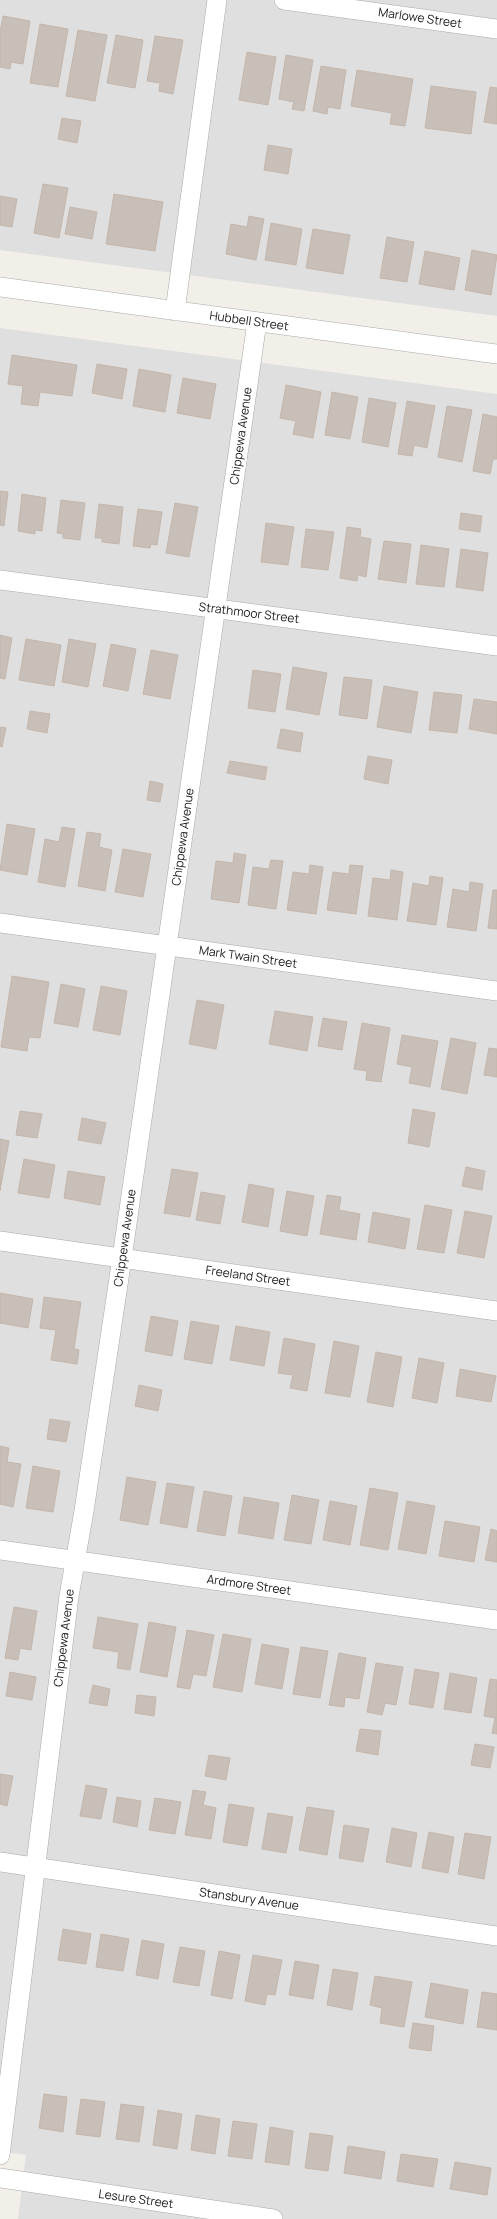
<svg xmlns="http://www.w3.org/2000/svg" width="497" height="2219" viewBox="0 0 497 2219" font-family="Manrope,sans-serif">
<style>
.residential{fill:#e0dfdf}
.building{fill:#c7bfb8;stroke:#c4b6ab}
.lines{fill:none;stroke-linecap:round;stroke-linejoin:round}
.minor-casing{stroke:#a9a9a9;stroke-width:20}
.minor{stroke:#fff;stroke-width:19}
.labels{text-anchor:middle;stroke-width:4;stroke-linejoin:round;paint-order:stroke}
.street-label{font-size:12px;fill:#222;stroke:#fff}
</style>
<rect width="100%" height="100%" fill="#f2efe9"/>
<path class="residential" d="M0 0H497V316L0 250Z
M0 328 497 394V2219H18L26 2155 0 2151Z"/>
<path class="building" d="M3 16 30 21 23 64 11 62 10 69 0 67V32Z
M40 24 68 29 58 87 30 83Z
M78 30 107 35 95 101 66 96Z
M116 35 143 40 135 88 107 83Z
M155 36 183 40 173 94 159 91 160 83 147 81Z
M247 52 276 57 268 105 239 100Z
M286 55 313 60 304 111 292 109 294 102 279 99Z
M321 66 346 70 340 109 328 107 327 114 313 111Z
M357 70 413 79 405 126 390 124 392 113 351 106Z
M431 86 476 92 471 134 425 128Z
M490 87 497 88V124L484 122Z
M62 118 81 121 77 143 58 139Z
M268 145 292 149 288 174 264 170Z
M43 184 68 188 59 238 34 233Z
M114 194 163 202 155 251 106 244Z
M0 196 17 199 12 227 0 225Z
M70 207 97 212 92 239 65 234Z
M249 216 264 219 256 260 226 254 231 224 247 227Z
M271 223 302 229 296 265 265 260Z
M313 229 350 235 343 274 306 268Z
M387 237 414 242 407 282 380 278Z
M472 250 497 255 491 295 465 290Z
M425 251 460 258 454 290 419 284Z
M12 355 77 365 72 396 40 392 38 406 21 404 23 386 8 384Z
M97 364 127 369 122 399 92 393Z
M139 369 171 375 165 412 133 406Z
M183 378 216 384 210 419 177 413Z
M286 385 321 392 313 438 293 434 296 421 280 418Z
M332 392 358 397 350 439 325 435Z
M369 398 396 403 388 447 362 442Z
M407 401 435 406 427 448 414 445 412 456 398 454Z
M447 406 472 410 462 462 438 457Z
M483 414 497 417V459H493L490 474 473 471Z
M0 491 8 492 4 526 0 525Z
M22 494 46 498 42 531 35 530V534L18 531Z
M61 500 85 503 80 540 63 538V534L57 533Z
M175 503 198 507 189 557 166 553Z
M99 504 123 507 119 544 102 542V538H95Z
M138 509 162 512 157 545 151 544 150 548 133 546Z
M461 513 482 516 480 532 459 529Z
M266 523 294 527 288 565 261 562Z
M347 527 361 529 360 537 371 539 366 577 358 575 357 581 340 578Z
M306 529 334 532 328 570 301 567Z
M384 541 411 544 406 583 378 579Z
M421 545 449 549 444 587 416 584Z
M461 549 488 553 483 591 456 587Z
M0 635 12 638 5 679 0 678Z
M26 639 61 645 54 686 19 680Z
M69 639 96 644 88 687 62 682Z
M111 644 136 649 128 691 103 686Z
M151 650 178 655 170 699 143 694Z
M293 667 327 673 319 715 286 709Z
M253 670 281 674 275 712 248 708Z
M344 677 372 680 367 719 339 715Z
M384 686 418 692 411 733 377 727Z
M434 692 462 695 457 733 429 730Z
M474 699 497 702V734L469 729Z
M30 711 50 714 47 733 27 729Z
M0 727 6 728 2 747 0 746Z
M281 729 303 733 300 752 277 748Z
M368 756 392 760 388 784 364 779Z
M230 761 267 767 265 780 227 773Z
M150 781 163 784 160 802 147 800Z
M7 824 35 829 27 875 0 870Z
M62 827 75 829 65 887 38 882 45 839 59 842Z
M87 832 101 834 99 847 112 850 105 891 78 886Z
M123 849 151 854 143 897 115 892Z
M234 853 246 855 239 903 211 899 216 861 233 863Z
M271 860 283 861 276 909 248 905 253 867 269 869Z
M310 865 323 867 316 914 287 910 293 872 309 874Z
M350 865 363 866 356 914 327 910 333 872 349 874Z
M391 870 403 872 397 920 368 916 373 878 390 880Z
M430 876 443 878 436 925 407 921 413 883 429 886Z
M470 882 483 884 476 931 447 927 453 889 469 892Z
M493 890H497V929L488 928Z
M12 976 49 982 40 1038 29 1037 27 1051 1 1047Z
M61 984 85 989 78 1027 54 1023Z
M101 986 127 991 120 1035 93 1030Z
M197 1000 224 1005 216 1049 189 1044Z
M275 1011 313 1017 307 1051 269 1044Z
M323 1018 347 1022 342 1050 318 1046Z
M362 1023 390 1028 381 1082 366 1080 367 1071 354 1069Z
M402 1035 438 1041 430 1087 409 1083 412 1067 397 1064Z
M451 1038 476 1043 467 1094 441 1089Z
M489 1048 497 1049V1077L484 1075Z
M413 1109 435 1113 429 1147 408 1143Z
M20 1111 42 1114 37 1138 16 1135Z
M82 1118 106 1123 101 1144 78 1140Z
M0 1139 9 1141 0 1191Z
M24 1159 55 1165 49 1198 18 1193Z
M466 1167 485 1171 482 1190 462 1186Z
M172 1169 198 1173 190 1217 164 1213Z
M68 1171 105 1177 100 1205 64 1198Z
M249 1184 274 1189 268 1227 242 1222Z
M287 1191 314 1196 307 1236 280 1231Z
M201 1192 225 1196 220 1224 196 1220Z
M327 1195 341 1197 339 1210 360 1214 356 1240 320 1234Z
M425 1205 452 1210 444 1253 417 1249Z
M465 1211 492 1216 484 1258 457 1253Z
M373 1212 410 1219 405 1249 368 1242Z
M0 1293 33 1299 28 1328 0 1323Z
M44 1297 81 1302 74 1349 79 1350 77 1364 51 1360 56 1330 40 1328Z
M151 1316 178 1321 172 1356 145 1351Z
M191 1321 219 1326 212 1364 184 1359Z
M236 1326 270 1332 264 1366 230 1360Z
M284 1338 315 1344 307 1391 290 1388 293 1375 278 1373Z
M334 1341 359 1346 350 1397 325 1393Z
M376 1352 402 1357 393 1407 367 1402Z
M419 1358 444 1363 437 1403 412 1398Z
M460 1369 496 1376 491 1402 456 1396Z
M139 1385 162 1390 158 1411 135 1406Z
M50 1419 70 1422 66 1442 47 1439Z
M0 1446 9 1448 7 1462 21 1464 13 1507 0 1504Z
M33 1466 60 1471 53 1512 26 1508Z
M127 1477 156 1482 148 1525 120 1520Z
M167 1483 194 1487 187 1528 160 1523Z
M370 1488 398 1493 388 1550 360 1545Z
M204 1491 232 1496 225 1536 197 1531Z
M292 1495 319 1500 311 1544 284 1540Z
M244 1497 279 1503 273 1539 238 1533Z
M330 1501 357 1506 350 1545 323 1540Z
M407 1501 435 1506 426 1554 398 1549Z
M445 1521 480 1527 474 1562 439 1556Z
M491 1529 497 1531V1562L485 1560Z
M14 1607 37 1611 31 1650 20 1648 18 1660 5 1658Z
M98 1617 138 1624 130 1670 117 1668 119 1652 93 1648Z
M149 1622 176 1627 167 1677 140 1672Z
M187 1630 214 1635 206 1676 193 1674 190 1689 177 1687Z
M223 1634 251 1639 242 1692 213 1687Z
M262 1644 289 1649 282 1689 255 1684Z
M301 1647 328 1651 320 1698 293 1694Z
M339 1653 366 1658 359 1699 345 1697 344 1707 329 1705Z
M376 1663 403 1667 396 1705 385 1703 382 1715 367 1712Z
M415 1669 439 1673 433 1708 409 1704Z
M10 1672 36 1677 32 1700 6 1696Z
M450 1673 477 1678 471 1713 444 1709Z
M490 1679 497 1680V1734L492 1733 495 1718 484 1716Z
M93 1685 110 1689 107 1706 89 1703Z
M137 1695 156 1697 154 1716 135 1713Z
M360 1729 381 1731 378 1755 356 1751Z
M475 1744 494 1747 490 1768 471 1765Z
M209 1755 230 1758 226 1780 205 1776Z
M0 1774 13 1776 7 1806 0 1804Z
M86 1785 107 1789 101 1819 80 1816Z
M193 1790 206 1792 203 1805 216 1808 211 1839 185 1835Z
M117 1797 141 1801 137 1827 113 1822Z
M155 1798 181 1802 175 1834 149 1830Z
M229 1804 254 1808 247 1846 223 1842Z
M307 1807 334 1811 327 1855 299 1850Z
M268 1813 293 1817 286 1853 262 1849Z
M344 1825 369 1829 363 1862 339 1858Z
M392 1828 417 1833 411 1867 386 1862Z
M429 1832 454 1837 448 1873 422 1868Z
M465 1833 491 1837 484 1879 458 1874Z
M63 1929 91 1934 86 1964 58 1960Z
M101 1934 129 1939 123 1971 96 1967Z
M142 1940 164 1944 158 1979 136 1975Z
M180 1947 205 1951 199 1986 173 1982Z
M219 1951 240 1955 232 1999 211 1995Z
M253 1955 282 1960 275 1995 267 1994 265 2005 245 2001Z
M295 1961 319 1965 313 1999 289 1995Z
M333 1969 358 1973 352 2010 327 2005Z
M375 1976 412 1982 404 2027 380 2023 382 2008 370 2005Z
M431 1983 468 1990 463 2024 425 2017Z
M482 1992 497 1994V2030L477 2027Z
M413 2023 434 2026 431 2051 409 2048Z
M44 2094 67 2097 63 2132 39 2128Z
M81 2099 105 2102 100 2137 76 2134Z
M121 2104 144 2107 139 2142 116 2139Z
M158 2110 182 2114 177 2149 153 2145Z
M196 2115 220 2119 215 2154 191 2150Z
M233 2121 257 2124 252 2159 228 2156Z
M270 2127 293 2131 289 2165 265 2162Z
M310 2133 333 2136 328 2171 305 2168Z
M348 2146 385 2152 381 2179 344 2173Z
M401 2154 438 2159 433 2187 397 2181Z
M455 2162 491 2168 487 2195 450 2189Z"/>
<g class="lines">
<g class="minor-casing">
<path id="minor" d="M284 0 497 29
M0 287 497 354
M175 311 217 0
M0 580 497 646
M0 923 497 991
M0 1241 497 1311
M0 1550 497 1620
M0 1862 497 1936
M0 2155 69 1596 84 1511 122 1258 257 322
M0 2178 273 2219"/>
</g>
<use href="#minor" class="minor"/>
</g>
<g class="labels">
<g class="street-label">
<text transform="translate(420 18) rotate(8)" y="4">Marlowe Street</text>
<text transform="translate(249 321) rotate(8)" y="4">Hubbell Street</text>
<text transform="translate(241 436) rotate(-82)" y="4">Chippewa Avenue</text>
<text transform="translate(249 613) rotate(7)" y="4">Strathmoor Street</text>
<text transform="translate(183 837) rotate(-82)" y="4">Chippewa Avenue</text>
<text transform="translate(248 957) rotate(8)" y="4">Mark Twain Street</text>
<text transform="translate(125 1238) rotate(-82)" y="4">Chippewa Avenue</text>
<text transform="translate(248 1276) rotate(8)" y="4">Freeland Street</text>
<text transform="translate(249 1585) rotate(8)" y="4">Ardmore Street</text>
<text transform="translate(64 1638) rotate(-83)" y="4">Chippewa Avenue</text>
<text transform="translate(249 1899) rotate(8)" y="4">Stansbury Avenue</text>
<text transform="translate(136 2199) rotate(8)" y="4">Lesure Street</text>
</g>
</g>
</svg>
